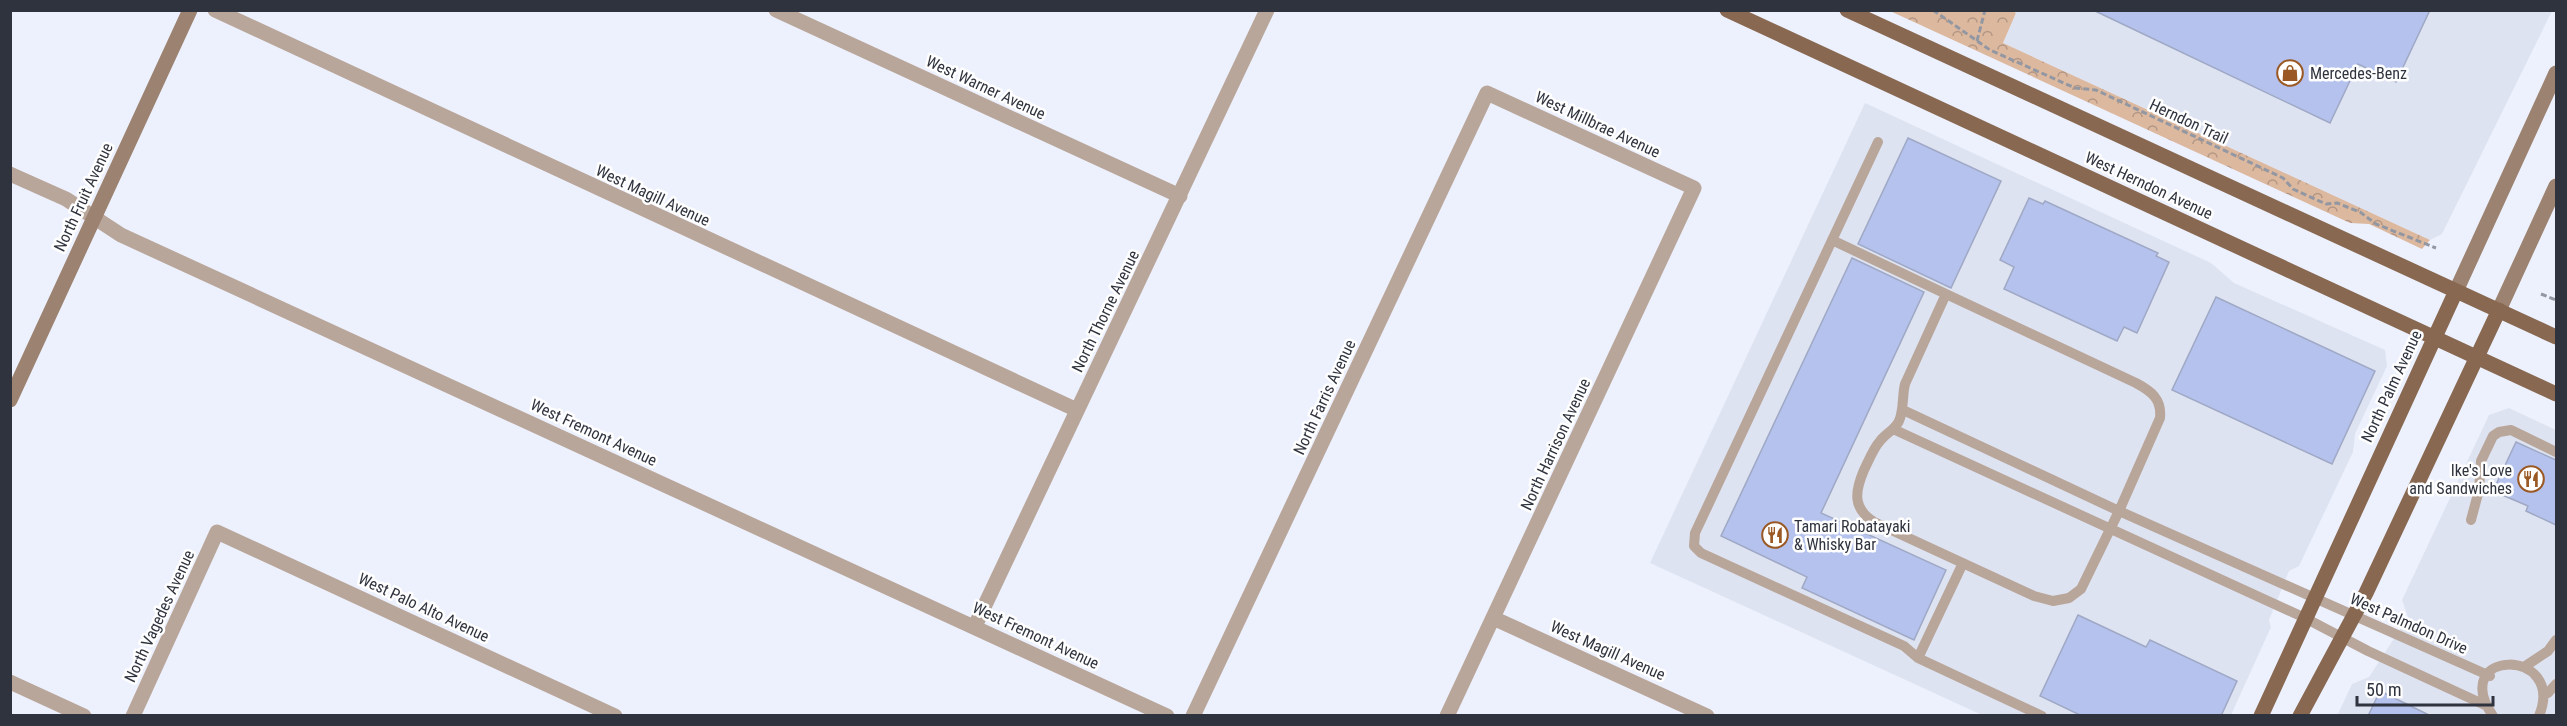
<svg xmlns="http://www.w3.org/2000/svg" width="2567" height="726" viewBox="0 0 2567 726" font-family="'Roboto Condensed',sans-serif">
<style>
.built{fill:#dee3f2}
.forest{fill:url(#forest-crowns)}
.building{fill:#b4c2ed;stroke:#9fa8c4;stroke-width:1.5}
.lines{fill:none;stroke-linecap:round;stroke-linejoin:round}
.path{stroke:#9397a2;stroke-width:3;stroke-dasharray:6 3;stroke-linecap:butt}
.lane{stroke:#b9a69a;stroke-width:10}
.street{stroke:#b9a69a;stroke-width:15}
.secondary{stroke:#9c8270;stroke-width:15}
.primary{stroke:#886851;stroke-width:15}
.labels{text-anchor:middle;stroke-width:5;stroke-linejoin:round;paint-order:stroke}
.poi-label{font-size:16px;fill:#2f333e;stroke:#fefefe;text-anchor:start}
.street-label{font-size:16px;fill:#2f333e;stroke:#fefefe}
</style>
<defs>
<pattern id="forest-crowns" width="20" height="18" patternUnits="userSpaceOnUse" patternTransform="scale(1.5)"><rect width="20" height="18" fill="#dcb89f"/><path d="M2 6a3 3 0 1 1 6 0M12 15a3 3 0 1 1 6 0" fill="none" stroke="#b39683"/></pattern>
</defs>
<rect width="100%" height="100%" fill="#edf1fd"/>
<path class="built" d="M2017 11H2552L2442 234 2430 240 2003 43Z
M1865 103 2211 263 2234 283 2385 350 2387 366 2355 434 2353 452 2299 566 2289 571 2269 620 2271 627 2231 715H1982L1650 563Z
M2509 408 2556 430V715L2337 716 2352 684 2369 677 2408 617 2402 600 2489 415Z"/>
<path class="forest" d="M1890 11H2013L2016 13 2003 43 2430 240 2422 249 2369 224 2350 223Z"/>
<path class="building" d="M2093 10H2430L2396 82 2358 64 2330 123Z
M1908 138 2001 181 1951 288 1858 244Z
M2029 198 2043 204 2045 201 2158 253 2156 256 2169 262 2137 333 2124 327 2117 341 2004 289 2014 267 2000 260Z
M1852 258 1924 292 1821 513 1946 570 1914 640 1802 588 1807 577 1721 536Z
M2216 297 2375 371 2332 464 2172 390Z
M2516 442 2556 460V525L2526 511 2528 506 2493 491Z
M2078 615 2146 647 2150 640 2237 681 2221 716H2082L2040 696Z
M2380 691 2431 716H2368Z"/>
<g class="lines">
<path class="path" d="M1933 10 1990 50 2075 88 2096 90 2283 178 2293 189 2326 204 2337 203 2360 212 2376 224 2436 248
M1977 41 1985 10
M2541 294 2556 300"/>
<path class="lane" d="M1878 142 1695 533 1694 546 1701 553 1904 646 1918 658 2042 716
M1832 240 1946 294
M1946 294 2136 383C2151 391 2162 399 2160 418L2119 511 2081 589 2069 598 2053 601 2034 596 1874 522C1852 508 1855 491 1864 470 1869 460 1873 449 1880 441 1886 433 1895 430 1899 421 1904 410 1902 396 1905 384Z
M1903 410 2119 511 2490 676
M1893 429 2305 618 2368 651 2487 706
M2471 520 2479 490 2481 461 2493 436 2499 432 2511 430 2556 452
M1918 658 1963 563
M2527 665 2548 651 2556 640
M2548 693 2556 684
M2493 716C2447 648 2567 647 2539 716"/>
<path class="street" d="M215 10 1077 410
M776 10 1180 196
M10 174 66 199 121 235 1167 716
M1493 618 1707 716
M975 626 1267 10
M10 682 84 716
M133 716 217 532 615 716
M1193 716 1487 93 1694 188 1447 716"/>
<path class="secondary" d="M2456 291 2556 73
M2499 310 2556 186
M10 400 190 10"/>
<path class="primary" d="M1727 10 2556 394
M1847 10 2556 337
M2261 716 2456 291
M2300 716 2366 593 2499 310"/>
</g>
<defs>
<g id="shop-ring" transform="scale(1.35)"><circle r="9.5" fill="#fefefe" stroke="#9a5924" stroke-width="1.5"/><path d="M-5-2.5h2.3a2.7 3.5 0 0 1 5.4 0H5L5.5 6h-11ZM-1.5-2.5h3a1.5 2.3 0 0 0-3 0Z" fill="#9a5924"/></g>
<g id="restaurant-ring" transform="scale(1.35)"><circle r="9.5" fill="#fefefe" stroke="#9a5924" stroke-width="1.5"/><path d="M-5-6h1v4h1v-4h1v4h1v-4h1v5L-1.5 .5V6h-2V.5L-5-1ZM5-6V6H3V1.5H1.5Q1.5-4 5-6Z" fill="#9a5924"/></g>
</defs>
<g fill-rule="evenodd">
<use href="#shop-ring" x="2290" y="73"/>
<use href="#restaurant-ring" x="2531" y="479"/>
<use href="#restaurant-ring" x="1775" y="535"/>
</g>
<g class="labels">
<g class="poi-label">
<text x="2310" y="79">Mercedes-Benz</text>
<text x="2512" y="476" text-anchor="end">Ike's Love<tspan x="2512" dy="18">and Sandwiches</tspan></text>
<text x="1794" y="532">Tamari Robatayaki<tspan x="1794" dy="18">&amp; Whisky Bar</tspan></text>
</g>
<g class="street-label">
<text transform="translate(986 87) rotate(25)" y="6">West Warner Avenue</text>
<text transform="translate(2189 121) rotate(25)" y="6">Herndon Trail</text>
<text transform="translate(1598 124) rotate(25)" y="6">West Millbrae Avenue</text>
<text transform="translate(2149 185) rotate(25)" y="6">West Herndon Avenue</text>
<text transform="translate(653 195) rotate(25)" y="6">West Magill Avenue</text>
<text transform="translate(83 197) rotate(-65)" y="6">North Fruit Avenue</text>
<text transform="translate(1105 311) rotate(-64)" y="6">North Thorne Avenue</text>
<text transform="translate(2391 386) rotate(-65)" y="6">North Palm Avenue</text>
<text transform="translate(1324 397) rotate(-65)" y="6">North Farris Avenue</text>
<text transform="translate(594 432) rotate(25)" y="6">West Fremont Avenue</text>
<text transform="translate(1555 444) rotate(-65)" y="6">North Harrison Avenue</text>
<text transform="translate(424 607) rotate(25)" y="6">West Palo Alto Avenue</text>
<text transform="translate(159 616) rotate(-65)" y="6">North Vagedes Avenue</text>
<text transform="translate(2409 623) rotate(24)" y="6">West Palmdon Drive</text>
<text transform="translate(1036 635) rotate(25)" y="6">West Fremont Avenue</text>
<text transform="translate(1608 650) rotate(24)" y="6">West Magill Avenue</text>
</g>
</g>
<rect width="2567" height="726" fill="none" stroke="#2f333e" stroke-width="24"/>
<path d="M2357 696v9h136v-9" fill="none" stroke="#2f333e" stroke-width="3"/>
<text x="2366" y="696" font-size="18" fill="#2f333e" stroke="#fefefe" stroke-width="4.5" paint-order="stroke">50 m</text>
</svg>
